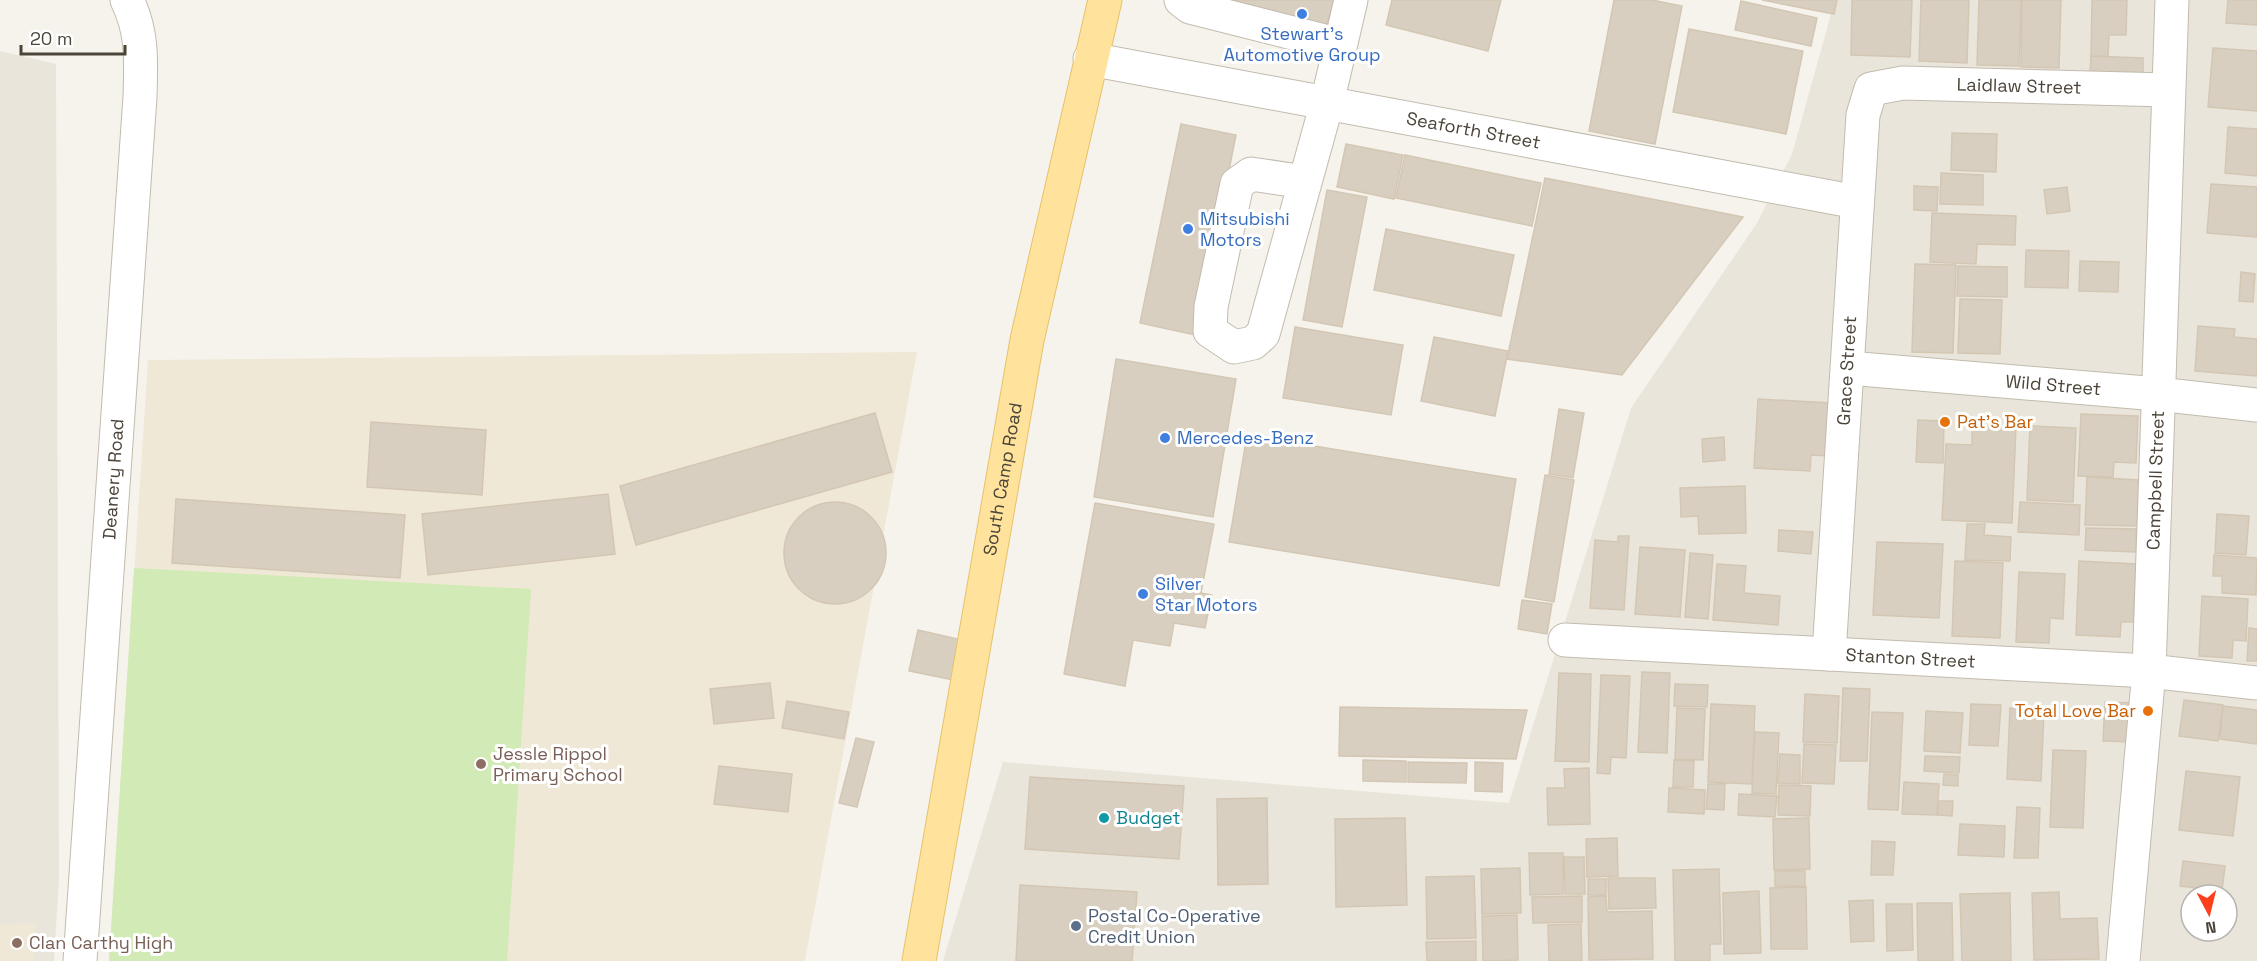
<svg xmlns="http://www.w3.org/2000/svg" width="2257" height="961" viewBox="0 0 2257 961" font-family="'Space Grotesk',sans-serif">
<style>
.residential{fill:#eae5da;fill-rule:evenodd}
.education{fill:#efe8d6}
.green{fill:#d2eab5}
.building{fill:#d8cfc1;stroke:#d3c7b4;stroke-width:1.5}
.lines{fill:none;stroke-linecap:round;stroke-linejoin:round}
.minor-casing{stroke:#c2bbae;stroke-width:35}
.major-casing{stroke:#e6c16a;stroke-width:35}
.minor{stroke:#fff;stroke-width:33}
.major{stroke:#ffe39c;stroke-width:33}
.shop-dot{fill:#3f7fe0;stroke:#fff;stroke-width:2}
.food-dot{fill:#e8710a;stroke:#fff;stroke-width:2}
.education-dot{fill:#8d6e63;stroke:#fff;stroke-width:2}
.culture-dot{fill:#0f9aa8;stroke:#fff;stroke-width:2}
.service-dot{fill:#5c6f8a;stroke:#fff;stroke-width:2}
.labels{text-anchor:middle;stroke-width:6;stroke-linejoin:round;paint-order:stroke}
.shop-label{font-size:18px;fill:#366cbe;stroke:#fff;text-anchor:start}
.street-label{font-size:18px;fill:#4b4439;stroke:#fff}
.food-label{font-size:18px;fill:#c56008;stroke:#fff;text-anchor:start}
.education-label{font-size:18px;fill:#785e54;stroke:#fff;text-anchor:start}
.culture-label{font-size:18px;fill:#0d838f;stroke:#fff;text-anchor:start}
.service-label{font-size:18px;fill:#4e5e75;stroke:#fff;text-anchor:start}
</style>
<rect width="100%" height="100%" fill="#f6f3ec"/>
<path class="residential" d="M1835 0H2257V961H943L1003 762 1509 803 1631 408 1757 223 1792 154ZM2191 895H2227V931H2191Z
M0 51 56 64 59 877 54 961H0Z"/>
<path class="education" d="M917 352 805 961H109L148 360Z
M36 923 34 961H0V925Z"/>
<path class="green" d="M134 568 531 589 507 961H109Z"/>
<path class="building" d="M1223 0H1334L1326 27Z
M1392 0H1501L1488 51 1386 25Z
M1614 0H1652L1682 6 1655 144 1589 131Z
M1762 0H1837L1834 14Z
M1852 0H1912L1910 57 1851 55Z
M1921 0H1969L1967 63 1919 61Z
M1979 0H2021L2019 66 1977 65Z
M2022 0H2061L2059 68 2021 67Z
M2092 0H2127L2126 35H2109L2108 56H2091Z
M2228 0H2257V25L2226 23Z
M1741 1 1817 18 1811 46 1735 30Z
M1689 29 1803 51 1786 134 1673 112Z
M2213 48 2257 51V111L2208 107Z
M2091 56 2143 58V77L2090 75Z
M1181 124 1236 135 1196 335 1140 323Z
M2228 127 2257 129V176L2225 173Z
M1952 133 1997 134 1996 172 1951 170Z
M1346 144 1403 155 1394 199 1337 187Z
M1405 155 1541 183 1532 226 1396 198Z
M1941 173 1983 175V205L1940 204Z
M1545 178 1743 217 1622 375 1507 359Z
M2211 184 2257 187V237L2207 233Z
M1914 186 1938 187 1937 211 1914 210Z
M2067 187 2070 211 2047 214 2044 190Z
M1327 190 1367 197 1342 327 1303 320Z
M1932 213 2016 216 2015 245 1977 244 1976 264 1930 262Z
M1386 229 1514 255 1501 316 1374 290Z
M2026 250 2069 251 2068 288 2025 287Z
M2080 261 2119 262 2118 292 2079 291Z
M1915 264 1956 265 1953 353 1912 352Z
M1958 266 2007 267V297L1957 296Z
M2241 272 2255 274 2253 302 2239 301Z
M1960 299 2002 300 2000 354 1958 353Z
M2198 326 2235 329 2234 337 2257 339V376L2195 371Z
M1295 327 1403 345 1391 415 1283 398Z
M1434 337 1508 351 1495 416 1421 401Z
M1116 359 1236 379 1213 517 1094 497Z
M1758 399 1832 403 1829 456 1811 455 1810 471 1754 468Z
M1559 409 1584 413 1573 478 1549 474Z
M875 413 892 472 636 545 620 486Z
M2081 414 2138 416 2136 463 2114 462 2113 477 2078 476Z
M1918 420 1944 421 1943 463 1916 462Z
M371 422 486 430 482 495 367 487Z
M1972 425 2016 426 2012 523 1942 520 1946 444 1972 445Z
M2030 426 2076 428 2073 502 2027 500Z
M1247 435 1516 479 1499 586 1229 542Z
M1724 437 1725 460 1703 462 1702 439Z
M1545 475 1574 480 1554 602 1525 597Z
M2087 477 2139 480 2137 526 2085 525Z
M1745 486 1746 533 1699 534 1698 516 1681 517 1680 488Z
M608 494 615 554 428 575 422 514Z
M176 499 405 515 400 578 172 563Z
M784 553a51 51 0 1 1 102 0a51 51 0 1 1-102 0Z
M2020 502 2080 505 2079 535 2018 532Z
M1095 503 1214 524 1201 593 1212 595 1205 628 1174 623 1170 646 1133 640 1125 686 1064 674Z
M2217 514 2249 516 2246 555 2215 553Z
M1967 524H1985L1984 535 2011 537 2010 561 1965 560Z
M2086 528 2136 529V552L2085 550Z
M1779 530 1813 532 1811 554 1778 551Z
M1618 536H1629L1624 610 1590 608 1595 540 1618 542Z
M1877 542 1943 544 1939 618 1873 615Z
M1640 547 1685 550 1680 617 1635 614Z
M1690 553 1713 555 1708 619 1685 617Z
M2214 555 2257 558 2256 595 2222 593V576H2213Z
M1955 561 2003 563 2000 638 1952 636Z
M2079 561 2136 564 2133 622H2121L2120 637 2076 635Z
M1717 564 1746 566 1744 593 1780 596 1778 625 1713 620Z
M2019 572 2065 574 2063 619 2050 618 2049 643 2016 642Z
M2202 596 2248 599 2246 641 2233 640 2232 658 2199 656Z
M1522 600 1552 604 1547 634 1518 629Z
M2249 628 2257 629V661H2247Z
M918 630 962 640 954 680 909 671Z
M1642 672 1670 673 1667 753 1638 752Z
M1559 673 1591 674 1589 762 1555 761Z
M1601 675 1630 676 1626 758 1611 757 1610 774 1597 773Z
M770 683 774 718 714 724 710 689Z
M1675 684 1708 685 1707 707 1674 706Z
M1843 688 1870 689 1867 761H1840Z
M1805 694 1839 696 1837 743 1803 742Z
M2184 700 2223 705 2218 741 2179 736Z
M787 701 849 712 844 739 782 728Z
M2105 702 2136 703 2134 742 2103 741Z
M1711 704 1755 706 1752 784 1708 782Z
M1971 704 2001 705 1998 746 1969 745Z
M2223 706 2257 710V744L2220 739Z
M1340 707 1527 710 1516 759 1339 756Z
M1677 708 1705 709 1703 760 1675 759Z
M2010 708 2044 710 2041 781 2007 779Z
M1926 711 1963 713 1960 753 1924 751Z
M1872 712 1903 713 1898 810 1868 809Z
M1755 732 1779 733 1776 794 1752 793Z
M856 738 874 742 857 807 839 803Z
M1804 744 1836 745 1834 784 1802 783Z
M2053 750 2086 751 2083 828 2050 827Z
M1780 754 1800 755V784L1778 783Z
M1925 756 1960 757 1959 773 1924 771Z
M1363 760 1406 761V782L1363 781Z
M1674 760 1694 761 1693 787H1673Z
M1408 762 1467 763 1466 783 1408 782Z
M1475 762 1503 763 1502 792 1475 791Z
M719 766 792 774 788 812 714 804Z
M1589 768 1590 824 1548 825 1547 788H1565L1564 769Z
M2186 771 2240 777 2233 836 2179 830Z
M1944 774 1958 775V786L1943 785Z
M1030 777 1184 786 1179 859 1025 849Z
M1904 782 1939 784 1937 815 1902 814Z
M1708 784H1725L1724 810 1706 809Z
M1779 785 1811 786 1810 816 1778 815Z
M1669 788 1705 790 1704 814 1668 812Z
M1739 794 1777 796 1775 817 1738 815Z
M1267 798 1268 884 1218 885 1217 799Z
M1938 801H1953L1952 816 1938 815Z
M2017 807 2040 808 2038 858H2014Z
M1405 818 1407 905 1336 907 1335 819Z
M1809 818 1810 869 1774 870 1773 819Z
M1960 824 2005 826 2004 857 1958 855Z
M1617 838 1618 876 1587 877 1586 839Z
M1872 841 1895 842 1893 875H1871Z
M1529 853H1563V894L1530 895Z
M1564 857H1584L1585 894H1565Z
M2183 861 2225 866 2222 891 2180 886Z
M1520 868 1521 913 1482 914 1481 869Z
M1719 869 1721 944H1710V961H1675L1673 870Z
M1775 871H1805V886H1775Z
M1474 876 1476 938 1427 939 1426 877Z
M1608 878H1655L1656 908 1609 909Z
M1588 879H1606V895H1588Z
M1020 885 1137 892 1132 961H1016Z
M1806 887 1807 949H1771L1770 888Z
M1759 891 1761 953 1724 954 1723 893Z
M2059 892 2060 919 2097 918 2099 959 2034 960 2032 893Z
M2010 893 2011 961H1962L1960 894Z
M1582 896V922L1533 923 1532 897Z
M1606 896 1607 912 1652 911 1653 959 1589 960 1588 897Z
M1873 900 1874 941 1851 942 1849 901Z
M1917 903H1952L1953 961H1918Z
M1886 904H1912L1913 950 1887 951Z
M1517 915 1518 960 1483 961 1482 916Z
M1581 924 1582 961H1549L1548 925Z
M1476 941V961H1427L1426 942Z"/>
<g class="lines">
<g class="minor-casing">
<g id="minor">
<path d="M1181 0 1190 7 1340 45"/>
<path id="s1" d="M1090 59 1857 202"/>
<path d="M1305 182 1251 174 1237 184 1211 307 1210 331 1234 347 1253 343 1263 334 1327 103 1351 0"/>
<path id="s2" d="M1848 368 2158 394 2257 405"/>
<path id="s3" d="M1565 640 2149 671 2257 683"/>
<path id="s4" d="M1829 654 1863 115 1871 89 1903 83 2168 90"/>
<path id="s5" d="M80 961 140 97C141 62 143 32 127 0"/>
<path id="s6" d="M2123 961 2149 671 2172 0"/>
</g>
</g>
<g class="major-casing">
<g id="major">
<path id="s7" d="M919 961 1027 340 1105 0"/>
</g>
</g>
<use href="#minor" class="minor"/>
<use href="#major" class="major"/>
</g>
<g class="shop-dot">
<circle cx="1302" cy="14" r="6"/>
<circle cx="1188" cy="229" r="6"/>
<circle cx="1165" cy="438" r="6"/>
<circle cx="1143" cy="594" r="6"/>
</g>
<g class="food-dot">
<circle cx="1945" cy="422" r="6"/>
<circle cx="2148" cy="711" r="6"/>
</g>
<g class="education-dot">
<circle cx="481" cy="764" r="6"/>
<circle cx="17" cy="943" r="6"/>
</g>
<circle class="culture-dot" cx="1104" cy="818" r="6"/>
<circle class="service-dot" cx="1076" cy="926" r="6"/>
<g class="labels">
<g class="shop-label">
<text x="1302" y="40" text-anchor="middle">Stewart's<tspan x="1302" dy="21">Automotive Group</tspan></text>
<text x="1200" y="225">Mitsubishi<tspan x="1200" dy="21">Motors</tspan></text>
<text x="1177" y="444">Mercedes-Benz</text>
<text x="1155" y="590">Silver<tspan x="1155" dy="21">Star Motors</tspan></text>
</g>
<g class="street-label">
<text dy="6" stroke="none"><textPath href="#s4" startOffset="716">Laidlaw Street</textPath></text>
<text dy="6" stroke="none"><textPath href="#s1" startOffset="390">Seaforth Street</textPath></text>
<text dy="6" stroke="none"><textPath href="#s4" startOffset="284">Grace Street</textPath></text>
<text dy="6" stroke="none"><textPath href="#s2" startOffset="206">Wild Street</textPath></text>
<text dy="6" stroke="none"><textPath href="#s5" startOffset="483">Deanery Road</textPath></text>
<text dy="6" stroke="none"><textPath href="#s7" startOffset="489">South Camp Road</textPath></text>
<text dy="6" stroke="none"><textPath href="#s6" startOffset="482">Campbell Street</textPath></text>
<text dy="6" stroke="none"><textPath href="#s3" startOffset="346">Stanton Street</textPath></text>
</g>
<g class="food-label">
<text x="1957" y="428">Pat's Bar</text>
<text x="2136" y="717" text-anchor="end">Total Love Bar</text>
</g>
<g class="education-label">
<text x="493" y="760">Jessle Rippol<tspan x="493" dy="21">Primary School</tspan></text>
<text x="29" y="949">Clan Carthy High</text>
</g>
<g class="culture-label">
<text x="1116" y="824">Budget</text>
</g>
<g class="service-label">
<text x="1088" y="922">Postal Co-Operative<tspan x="1088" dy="21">Credit Union</tspan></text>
</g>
</g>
<g transform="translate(2209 913) rotate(173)"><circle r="28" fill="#ffffff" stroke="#b7b4b0" stroke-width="1.5"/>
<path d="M0-4.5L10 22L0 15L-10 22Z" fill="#fc3f1d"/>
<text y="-9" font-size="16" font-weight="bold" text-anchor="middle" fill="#4b4439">N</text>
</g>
<path d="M21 45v9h104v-9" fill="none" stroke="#4b4439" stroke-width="3"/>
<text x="30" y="45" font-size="18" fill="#4b4439" stroke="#ffffff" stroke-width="4.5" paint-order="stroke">20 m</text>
</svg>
